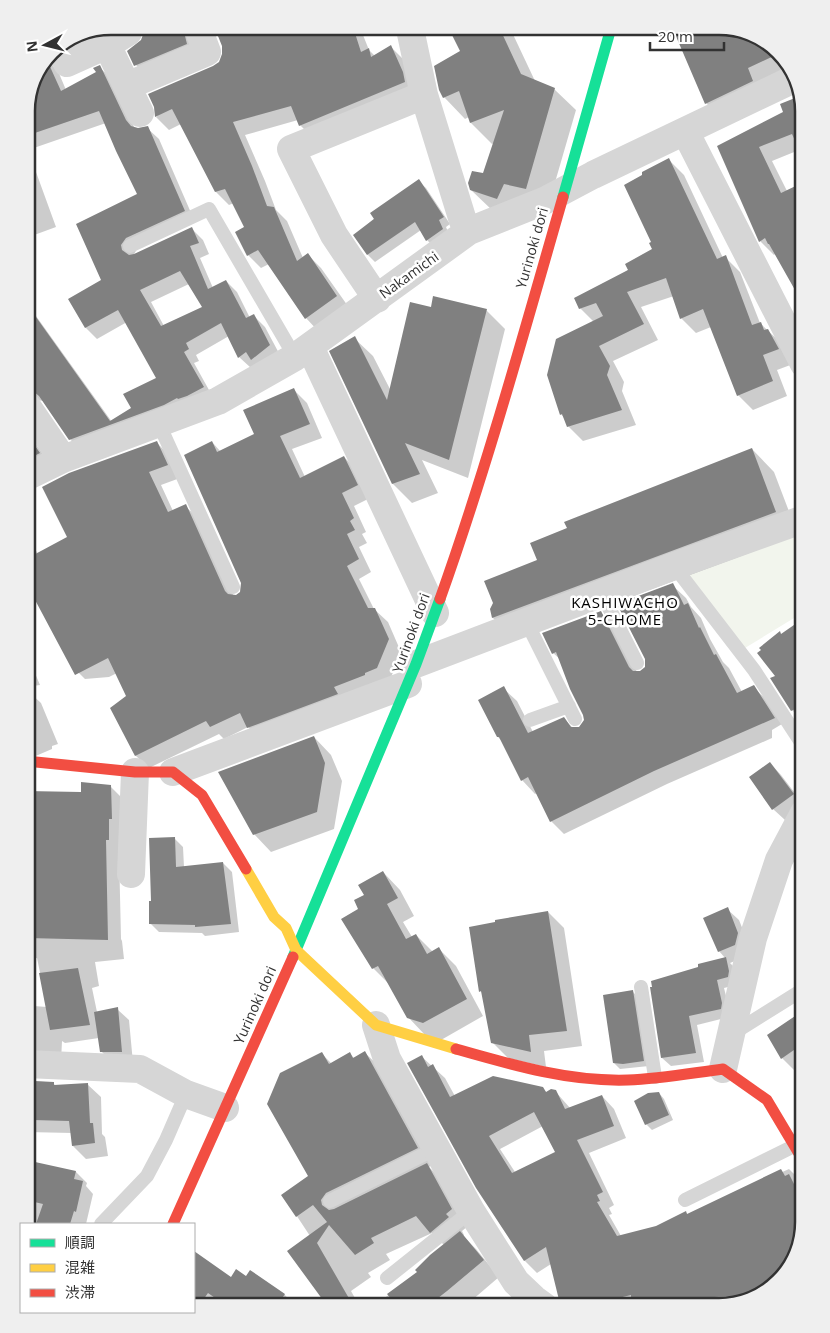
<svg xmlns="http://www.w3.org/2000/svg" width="830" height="1333" viewBox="0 0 830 1333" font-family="'Open Sans','Noto Sans JP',sans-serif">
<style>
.green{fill:#f2f5ed}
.shadow{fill:#0003;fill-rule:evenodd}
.building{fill:#808080;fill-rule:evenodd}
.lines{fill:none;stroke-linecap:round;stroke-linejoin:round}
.lane{stroke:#d6d6d6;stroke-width:14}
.street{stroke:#d6d6d6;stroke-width:28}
.fast{stroke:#16e098;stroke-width:11}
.slow{stroke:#ffcf43;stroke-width:11}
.jam{stroke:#f24e42;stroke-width:11}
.labels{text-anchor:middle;stroke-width:5;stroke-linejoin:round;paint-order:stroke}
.street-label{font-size:14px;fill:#323232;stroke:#fff}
.neighbourhood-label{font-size:15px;letter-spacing:1px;fill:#000;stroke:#fff}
.rim{fill:none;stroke:#323232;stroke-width:2.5}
</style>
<rect width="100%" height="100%" fill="#fff"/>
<path class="green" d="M804 519V612L740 651 674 566Z"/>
<path class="shadow" d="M725 26 766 41 792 70 722 119 706 103 673 27Z
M510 28 535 81 554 89 576 110 547 210 493 211 471 190 484 175 495 143 492 144 471 123 469 117 465 119 444 97 461 52 458 29Z
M361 30 369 50 375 56 391 47 404 60 416 86 314 139 300 125 298 120 245 135 265 181 276 210 287 221 303 258 307 254 321 268 350 309 319 332 306 318 269 264 261 268 248 255 246 228 234 203 229 205 216 192 181 124 169 130 156 117 220 63 224 55 223 47 217 31Z
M204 31 196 42 149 78 136 65 145 32Z
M133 32 92 53 79 40 76 34 79 33Z
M48 57 53 66 58 71 66 90 97 73 99 67 111 78 135 129 147 128 159 139 195 222 137 249 133 256 191 228 203 240 209 254 200 258 213 288 226 281 237 292 250 318 254 316 265 327 281 357 251 368 239 357 229 336 196 355 199 361 194 363 214 399 81 451 70 439 44 401 36 400 26 406V302L112 422 132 408 158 379 127 322 97 339 86 328 70 300 103 281 138 194 106 123 28 150 56 227 26 238V106ZM189 284 204 307 164 326 151 302Z
M800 97 804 111V148L772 161 787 191 776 253 774 255 760 241 719 146 785 113 781 105Z
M669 160 684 175 723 258 725 257 740 272 760 323 783 345 793 364 777 370 787 396 753 410 738 395 711 327 696 333 681 318 674 296 641 307 658 340 613 361 624 382 622 391 636 425 583 441 568 426 565 419 561 414 594 322 580 308 653 250Z
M418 181 426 188 450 224 446 227 450 237 434 247 427 240 421 230 375 262 368 255 355 235Z
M432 309 486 310 505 329 468 478 422 460 438 493 412 503 393 484 354 338 373 356 391 391Z
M294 390 307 403 322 438 292 449 305 477 344 457 357 470 370 498 354 506 366 532 362 534 367 543 359 547 371 572 359 579 374 609 388 622 401 652 390 680 261 740 248 727 224 739 219 734 149 768 136 756 112 709 127 697 117 673 109 677 85 679 72 666 26 580V535L38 554 69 538 156 442 169 455 180 478 161 485 173 511 185 506 198 518 234 597 238 596 243 589 212 442 221 452 256 434Z
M26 430 50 464 26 478Z
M752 449 774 472 798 535 515 640 493 618 492 609 539 560Z
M672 585 686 598 691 607 701 618 710 639 723 662 729 668 742 692 753 687 767 700 782 724 772 730V738L667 784 564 834 551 821 537 793 535 794 522 780 502 741 498 737 503 688 517 701 533 732 564 719 573 728H580L585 720 584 715 561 660 553 653 600 612 614 625 637 672H641L646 668Z
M804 627V720L803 721 792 710 777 677 782 635Z
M26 652 40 685 26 687Z
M29 692 41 703 58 744 52 746V749L31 758 26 753V693Z
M314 737 331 755 342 781 334 829 271 852 254 834Z
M770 763 781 775 804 805 785 820 773 809Z
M110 786 124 800 119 852 121 939 122 941 124 959 95 962 99 986 92 988 97 1012 117 1009 129 1020 133 1063H113L101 1051 99 1038 65 1043 62 1041 61 1062 44 1061 31 1048 34 1006 47 1007 37 958 26 960V828L83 793Z
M174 838 183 847 184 867 223 863 232 872 239 932 205 936 202 933 159 932 150 923 153 902Z
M383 872 400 890 414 916 403 922 412 937 416 935 433 952 439 949 456 966 483 1016 441 1040 425 1035 408 1017 390 985 373 968 360 910 365 895Z
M727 909 739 920 749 945 747 956 730 963 734 967 736 985 724 988 730 1012 729 1017 697 1025 704 1062 671 1066 662 1058 700 967 725 958 719 951Z
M548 912 564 928 582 1046 544 1051 546 1067 508 1058 492 1042 483 993 480 991 470 928Z
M632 991 638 997 649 1066 620 1069 614 1063Z
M804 1011V1064L795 1071 782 1058Z
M365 1053 382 1069 434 1164 429 1167 443 1181 468 1226 462 1231 464 1235 463 1236 476 1249 499 1277 464 1307H372L419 1273 444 1245 432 1233 386 1254 390 1260 368 1273 371 1277 351 1291 360 1307H329L310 1236 283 1195 310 1177 322 1054 332 1064 350 1054 355 1059Z
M422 1057 445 1078 456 1098 543 1089 547 1093 555 1091 570 1108 602 1096 614 1109 626 1138 589 1153 614 1205 609 1208 612 1214 609 1215 621 1236 656 1227 686 1213 688 1215 789 1169 797 1177 804 1179V1222L757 1298 719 1307H564L561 1304 551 1264 537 1273 525 1261 478 1187ZM543 1126 556 1153 515 1172 500 1149Z
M29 1081 46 1082 53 1083 56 1086 87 1084 101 1097 102 1134 105 1137 108 1156 86 1159 73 1146 72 1133 26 1132V1085H29Z
M659 1093 664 1099 673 1120 652 1130 646 1124Z
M26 1161 76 1172 87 1183 86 1186 93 1194 86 1224H27Z
M200 1257 231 1279 246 1278 284 1294 294 1305 293 1307H214L194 1291V1265Z"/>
<path class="building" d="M723 26 766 41 778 54 748 68 753 81 705 104 672 27Z
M449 29H500L521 74 555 88 526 189 504 184 497 199 470 190 468 183 472 171 483 173 504 110 470 123 459 91 443 98 439 90 434 66 460 51Z
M354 30 361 52 369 48 371 57 391 45 403 72 405 82 299 126 291 106 233 122 252 166 267 206 274 207 297 261 308 253 337 296 305 319 258 250 247 256 235 232 244 227 225 189 215 192 172 109 155 117 154 107 148 94 213 66 219 62 222 54V46L216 31Z
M97 32 78 41 75 35 79 33Z
M144 32H184L187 44 134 66 127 51 141 40Z
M47 60 61 91 96 72 93 68 100 65 126 120 131 126 138 128 148 126 185 211 126 238 121 245 122 250 129 255 134 254 192 227 199 243 190 246 208 289 226 280 246 318 254 314 270 345 251 360 246 352 238 358 221 323 186 343 189 349 184 352 204 387 187 396 178 399 177 398 164 405 69 440 39 396 33 391 26 390V303L110 421 131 408 123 394 156 378 118 310 85 328 68 299 101 280 76 224 137 194 116 151 99 111 26 136V106ZM180 271 202 307 161 326 140 290Z
M800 96 804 111V160L792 134 759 147 781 193 804 182V306L769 244H768L765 238 759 242 717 146 783 112 780 104Z
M669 158 717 259 726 255 752 325 761 322 764 330 768 329 779 349 763 355 773 381 737 396 703 309 680 319 666 278 627 292 644 324 599 346 610 366 607 375 622 410 567 427 562 414 560 415 547 375 556 339 603 316 596 303 579 309 574 298 628 270 625 264 652 249 649 243 651 242 624 185 642 175V172Z
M419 179 444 217 439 220 443 229 426 241 415 222 367 255 353 235 374 219 370 213Z
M433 296 487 309 449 460 405 443 420 474 392 484 329 351 355 336 387 400 410 302 431 307Z
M804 313V329L797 316Z
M294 388 310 424 280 436 300 478 344 456 358 485 342 493 354 518 350 521 355 530 347 534 359 559 347 566 368 608H375L389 639 377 668 365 673V675L334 687 338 694 247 728 240 713 210 727 206 721 135 756 110 708 126 696 108 658 75 675 26 583V559L67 537 42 487 69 473 157 441 168 465 149 472 168 512 186 504 225 591 228 594 236 595 240 592 241 583 184 455 212 441 217 452 254 434 243 410Z
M26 433 40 453 28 459 26 455Z
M752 448 776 512 492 618 490 609 493 603 484 581 537 560 530 543 567 528 564 522Z
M673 583 684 605 688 603 699 628 700 627 714 655 716 654 737 693 754 685 775 718 654 771 550 822 528 777 521 781 499 737H497L478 700 504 686 528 733 564 717 571 727H579L584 720 583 715 570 689 556 652 552 654 542 633 601 611 629 667 633 671H640L645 667V659L617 604Z
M804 618V705L791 711 770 678 775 676 757 653 761 650 759 648 780 631 781 634Z
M314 736 325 763 317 812 253 835 218 772Z
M770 762 794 794 772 810 749 777Z
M81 782 111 785 112 819H109V840H106L108 940 28 938V921H26V791L81 792Z
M175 837 176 867 223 862 231 924 195 927V925L149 924V901H151L149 838Z
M383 871 398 898 387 904 406 939 416 934 427 954 439 947 467 999 423 1023 407 1018 378 966 372 969 341 919 358 909 354 900 364 895 358 885Z
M728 907 738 933 735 945 718 952 703 918Z
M548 911 567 1031 529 1035 531 1052 491 1043 481 991 479 992 469 927 495 922V920Z
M726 957 729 971 728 977 717 980 722 1003 721 1009 689 1016 696 1053 661 1058 650 987H652L651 981 698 967V964Z
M78 968 90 1025 50 1030 39 973Z
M633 990 644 1061 623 1064 613 1063 603 995Z
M118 1007 122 1052H100L94 1012Z
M804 1010V1043L781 1059 767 1035Z
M365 1051 418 1148 326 1193 321 1200 322 1205 329 1210 334 1209 427 1163 452 1209 446 1214 449 1217 430 1233 416 1216 371 1238 374 1243 355 1255 329 1225 317 1243 354 1307H328L287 1251 327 1222 313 1205 296 1217 281 1195 308 1176 267 1104 280 1073 322 1052 329 1064 350 1052 353 1058Z
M422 1055 428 1067 433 1064 450 1097 493 1076 543 1087 546 1092 551 1089 556 1090 565 1109 602 1095 614 1126 577 1140 603 1192 597 1195 600 1201 597 1202 617 1236 656 1226 686 1211 687 1214 781 1169 785 1176 789 1174 804 1204V1222L790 1269 757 1298 750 1299 748 1295 631 1302V1295L593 1304 591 1297 560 1304 546 1247 524 1261 476 1188 407 1063ZM534 1112 555 1152 512 1173 489 1136Z
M34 1081 54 1082V1085L88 1083 90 1123H93L95 1143 72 1146 69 1121 33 1120Z
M659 1092 669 1115 645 1125 634 1101 648 1093Z
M26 1160 76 1171 74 1179 83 1181 76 1212 74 1211 70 1224H36L43 1204 26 1200Z
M460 1231 484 1260 447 1291 438 1298 436 1297 425 1307H398L387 1294 417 1272 415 1270 430 1255Z
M194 1251 231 1277 236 1269 246 1276 250 1270 285 1294 276 1307H228L208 1293 198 1307H194Z"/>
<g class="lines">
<path class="lane" d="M130 246 209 209 295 357
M159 424 233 587
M674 566 754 670 804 747
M602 594 637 663
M527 623 575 719
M530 720 569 706
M641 987 655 1077
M732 1034 804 989
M685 1200 794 1146
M330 1201 435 1149
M101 1224 147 1176 166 1140 186 1094
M387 1278 471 1211"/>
<path class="street" d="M410 29 424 95 463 221 469 231
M107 45 128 32
M59 46 67 63 107 45 140 113
M127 86 207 52 199 31
M685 131 804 364
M377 299 334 235 291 149 424 95
M310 347 435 613
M26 405 63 459
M26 477 63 459 218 401 295 357 469 231 544 201 593 175 796 78
M416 664 674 566 804 519
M173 772 408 684
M131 874 135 772
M376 1025 387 1059 471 1211 516 1282 534 1299 545 1307
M26 1064 140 1069 186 1094 225 1108
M723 1069 753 938 779 860 804 813"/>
<path class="fast" d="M563 197 611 28
M293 957 416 664 440 599"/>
<path class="slow" d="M246 869 274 917 286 928 296 950 376 1025 456 1049"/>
<path class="jam" d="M440 599C487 467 524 332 563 197
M26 761 135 772H173L202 795 246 869
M456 1049C512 1065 570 1082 628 1080 660 1079 692 1073 723 1069L767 1100 804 1162
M173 1224 293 957"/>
</g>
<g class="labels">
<g class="street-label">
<text transform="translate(532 248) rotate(-74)" y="5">Yurinoki dori</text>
<text transform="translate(409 275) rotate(-36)" y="5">Nakamichi</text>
<text transform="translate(411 633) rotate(-70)" y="5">Yurinoki dori</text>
<text transform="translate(255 1005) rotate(-66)" y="5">Yurinoki dori</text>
</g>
<g class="neighbourhood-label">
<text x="625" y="608">KASHIWACHO<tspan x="625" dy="17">5-CHOME</tspan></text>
</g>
</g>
<path d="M0 0H830V1333H0ZM111 35H719A76 76 0 0 1 795 111V1222A76 76 0 0 1 719 1298H111A76 76 0 0 1 35 1222V111A76 76 0 0 1 111 35Z" fill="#efefef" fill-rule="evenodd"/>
<path class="rim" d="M111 35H719A76 76 0 0 1 795 111V1222A76 76 0 0 1 719 1298H111A76 76 0 0 1 35 1222V111A76 76 0 0 1 111 35Z"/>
<rect x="20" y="1223" width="175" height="90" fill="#ffffff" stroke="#adadad"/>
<rect x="30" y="1239" width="25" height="8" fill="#16e098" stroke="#adadad"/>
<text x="65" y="1248" font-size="15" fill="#323232">順調</text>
<rect x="30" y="1264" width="25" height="8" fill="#ffcf43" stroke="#adadad"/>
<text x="65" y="1273" font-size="15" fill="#323232">混雑</text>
<rect x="30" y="1289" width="25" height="8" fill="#f24e42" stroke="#adadad"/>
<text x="65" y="1298" font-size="15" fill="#323232">渋滞</text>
<g transform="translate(45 45) rotate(263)" stroke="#ffffff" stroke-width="4" paint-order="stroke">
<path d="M0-4L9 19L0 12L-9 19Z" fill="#323232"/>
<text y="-8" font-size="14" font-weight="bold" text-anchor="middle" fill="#323232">N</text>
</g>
<path d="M650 42v8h74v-8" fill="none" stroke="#323232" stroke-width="2.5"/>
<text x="658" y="42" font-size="15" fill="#323232" stroke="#ffffff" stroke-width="4" paint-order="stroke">20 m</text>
</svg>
